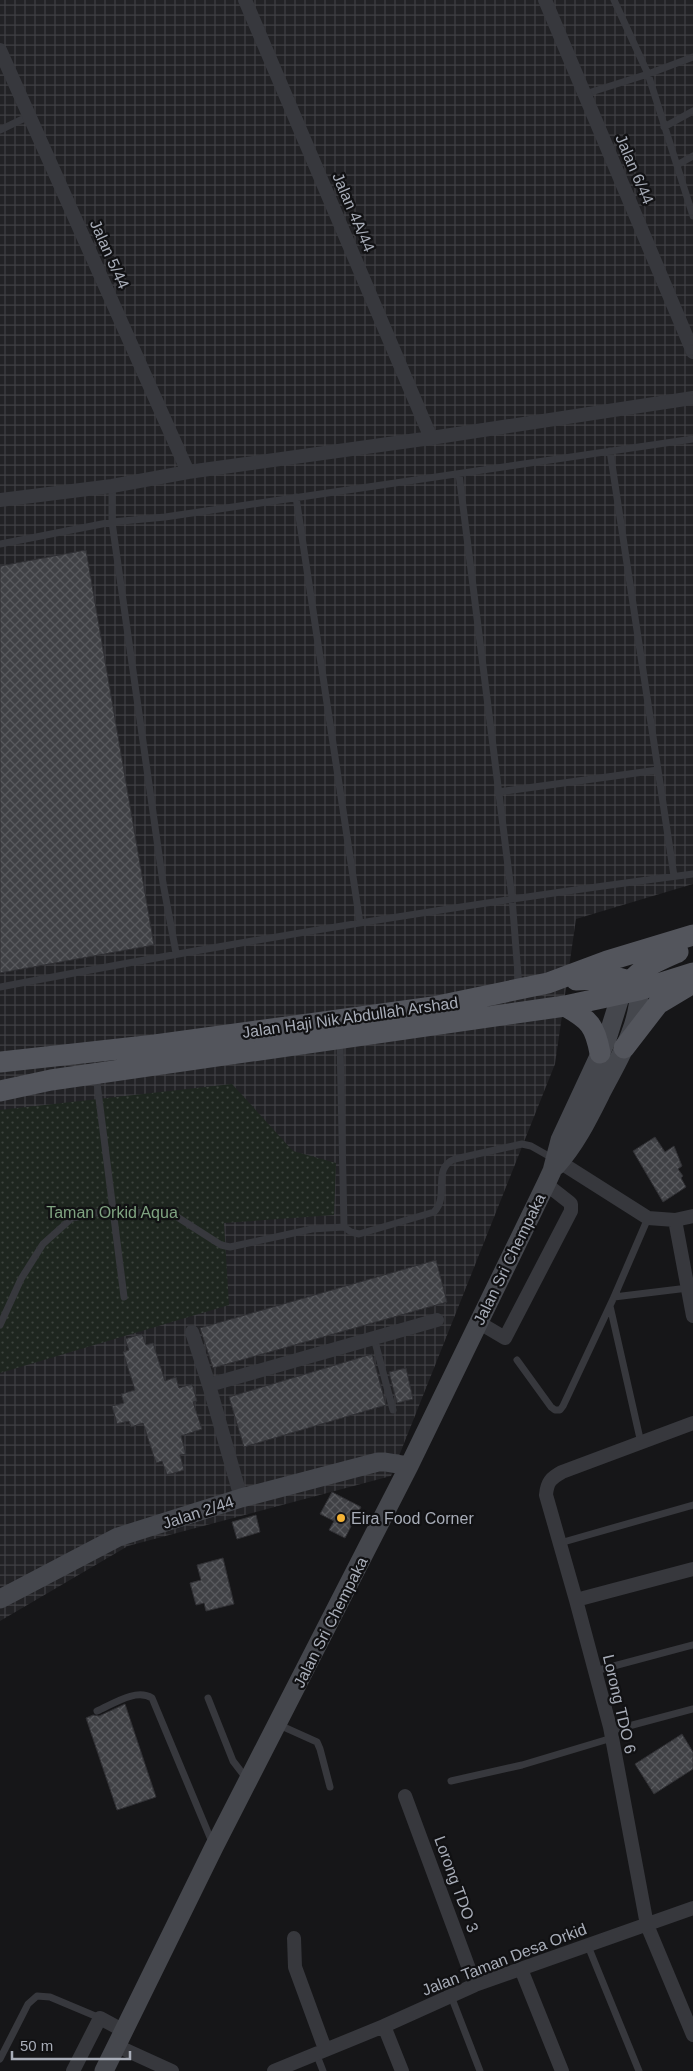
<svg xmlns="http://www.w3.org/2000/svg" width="693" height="2071" viewBox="0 0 693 2071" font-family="Helvetica,sans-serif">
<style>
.industrial{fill:url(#industrial-grid)}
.park{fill:url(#park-dots)}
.building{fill:url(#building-cross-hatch);stroke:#303034}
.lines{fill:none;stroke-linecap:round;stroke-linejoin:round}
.lane{stroke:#37383d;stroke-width:7}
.street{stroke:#37383d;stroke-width:14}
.secondary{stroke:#45474d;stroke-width:19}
.primary{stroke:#53555c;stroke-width:21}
.poi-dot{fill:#f2b134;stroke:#111113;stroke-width:2}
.labels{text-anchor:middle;stroke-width:4.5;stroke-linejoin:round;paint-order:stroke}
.street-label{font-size:16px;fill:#a8adb8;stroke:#111113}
.park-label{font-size:16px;fill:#7fa381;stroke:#111113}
.poi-label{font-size:16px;fill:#a8adb8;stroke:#111113;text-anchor:start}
</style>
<defs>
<pattern id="industrial-grid" width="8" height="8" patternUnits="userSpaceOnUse" patternTransform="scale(1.25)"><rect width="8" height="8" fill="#222225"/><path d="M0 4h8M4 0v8" fill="none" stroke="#3f3f43"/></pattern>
<pattern id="park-dots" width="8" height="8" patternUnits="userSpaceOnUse" patternTransform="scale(1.25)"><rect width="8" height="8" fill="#1e261f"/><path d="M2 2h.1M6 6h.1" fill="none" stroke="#3c433d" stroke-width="1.8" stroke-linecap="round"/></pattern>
<pattern id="building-cross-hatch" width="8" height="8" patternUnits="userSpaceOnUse" patternTransform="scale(1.25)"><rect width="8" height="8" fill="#404145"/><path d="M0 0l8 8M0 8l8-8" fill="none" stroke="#595a5e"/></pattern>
</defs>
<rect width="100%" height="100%" fill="#161618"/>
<path class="industrial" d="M0 0H693V884L576 919 555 1064 391 1476 128 1546 0 1621Z"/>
<path class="park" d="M232 1084 293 1151 336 1163 334 1215 224 1223 229 1305 0 1373V1110Z"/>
<path class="building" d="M86 550 154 945 0 973V566Z
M655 1137 665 1152 674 1146 682 1166 678 1169 683 1176 681 1178 686 1187 663 1202 633 1151Z
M436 1260 447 1302 213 1368 200 1328Z
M142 1334 146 1345 153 1343 165 1381 176 1377 179 1388 192 1384 197 1401 193 1402 202 1429 181 1436 186 1454 180 1455 184 1470 167 1475 162 1461 156 1463 143 1423 131 1427 129 1421 117 1424 112 1406 124 1403 121 1394 135 1390 123 1352 129 1350 125 1339Z
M372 1354 386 1405 244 1447 229 1397Z
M406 1368 413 1399 397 1403 389 1372Z
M332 1492 361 1507 345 1538 329 1530 334 1521 320 1514Z
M256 1515 260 1532 237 1539 232 1522Z
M223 1558 234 1604 206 1611 204 1603 196 1605 190 1583 201 1580 197 1565Z
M125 1704 156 1797 117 1810 86 1718 93 1715 99 1716Z
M682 1734 693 1752V1769L654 1794 635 1764Z"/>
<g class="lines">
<path class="lane" d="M614 0 648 74 693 216
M585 94 648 74 693 57
M664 127 693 111
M0 130 29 116
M677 165 693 156
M610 451 674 876
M459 474 512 898 519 987
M112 486V522L163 883 176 953
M296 497 360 923
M0 544 112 522 165 517 693 439
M498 792 658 770
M0 987C230 943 461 904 693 874
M340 1042 344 1227
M96 1075 124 1297
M614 1297 688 1288
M610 1306 641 1443
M0 1325 21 1279 43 1244 72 1218 101 1212 171 1213 221 1245 230 1247 312 1229 344 1227 351 1232 359 1234 434 1212C450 1196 431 1168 455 1159L522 1144 531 1146 554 1159
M374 1338 393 1410
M517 1360 551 1407 555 1410H560L563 1406 614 1297 648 1218
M560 1543 693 1505
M595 1671 693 1645
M208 1698 233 1761 246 1778
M97 1711C113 1704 136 1688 152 1698L212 1842
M277 1724 317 1742 320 1749 330 1787
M610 1731 693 1709
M451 1781 522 1765 612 1738
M588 1946 639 2071
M451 1996 480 2071
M316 2053 323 2071
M0 2059 28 2004 37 1996 50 1997 100 2018"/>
<path class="street" d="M245 0 431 438
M545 0 693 352
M0 50 188 472
M0 500 112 486 188 472 431 438 693 398
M555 1159 648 1218 675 1220 693 1216
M675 1220 693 1316
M478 1322 505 1338 571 1211V1204L569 1202 546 1184
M192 1332 209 1385
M693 1423 562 1472C551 1478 547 1482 546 1495L576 1600 610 1727 647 1925 693 2035
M241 1498 209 1385 437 1320
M576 1600 693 1569
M405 1796 475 1985
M294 1938 295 1967 325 2049
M521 1969 562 2071
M384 2026 402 2071
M117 2046 172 2071
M73 2071 100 2018 124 2031
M274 2071 384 2026 475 1985 693 1908"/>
<path class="secondary" d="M556 1166C576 1144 589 1117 602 1091 618 1060 640 1026 639 990
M0 1599 118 1537 241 1498 378 1462H385L409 1466
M104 2071 214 1847 409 1466 546 1184 552 1171 560 1140 607 1039 621 994"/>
<path class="primary" d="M576 980 618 978 629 981 639 990
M623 992C635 970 655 962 678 952
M565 1006C590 1020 595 1026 600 1053
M624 1048 658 1004 693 983
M0 1062 155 1045 433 1007 548 983 607 961 693 935
M0 1091 51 1080 565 1006 639 990 693 973"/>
</g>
<circle class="poi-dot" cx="341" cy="1518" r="5"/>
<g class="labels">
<g class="street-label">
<text transform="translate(635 169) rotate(67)" y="6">Jalan 6/44</text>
<text transform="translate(354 212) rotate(67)" y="6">Jalan 4A/44</text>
<text transform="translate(110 254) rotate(66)" y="6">Jalan 5/44</text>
<text transform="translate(350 1017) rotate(-8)" y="6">Jalan Haji Nik Abdullah Arshad</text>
<text transform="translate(509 1259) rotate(-64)" y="6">Jalan Sri Chempaka</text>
<text transform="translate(198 1512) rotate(-18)" y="6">Jalan 2/44</text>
<text transform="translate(330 1622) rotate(-63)" y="6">Jalan Sri Chempaka</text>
<text transform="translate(620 1704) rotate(77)" y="6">Lorong TDO 6</text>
<text transform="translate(457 1884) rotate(70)" y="6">Lorong TDO 3</text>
<text transform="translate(504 1959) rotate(-21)" y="6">Jalan Taman Desa Orkid</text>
</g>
<g class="park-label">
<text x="112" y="1218">Taman Orkid Aqua</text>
</g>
<g class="poi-label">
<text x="351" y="1524">Eira Food Corner</text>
</g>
</g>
<path d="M12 2051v8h118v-8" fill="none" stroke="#a8adb8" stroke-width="2.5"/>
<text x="20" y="2051" font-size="15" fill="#a8adb8" stroke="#111113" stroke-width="4" paint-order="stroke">50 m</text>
</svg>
